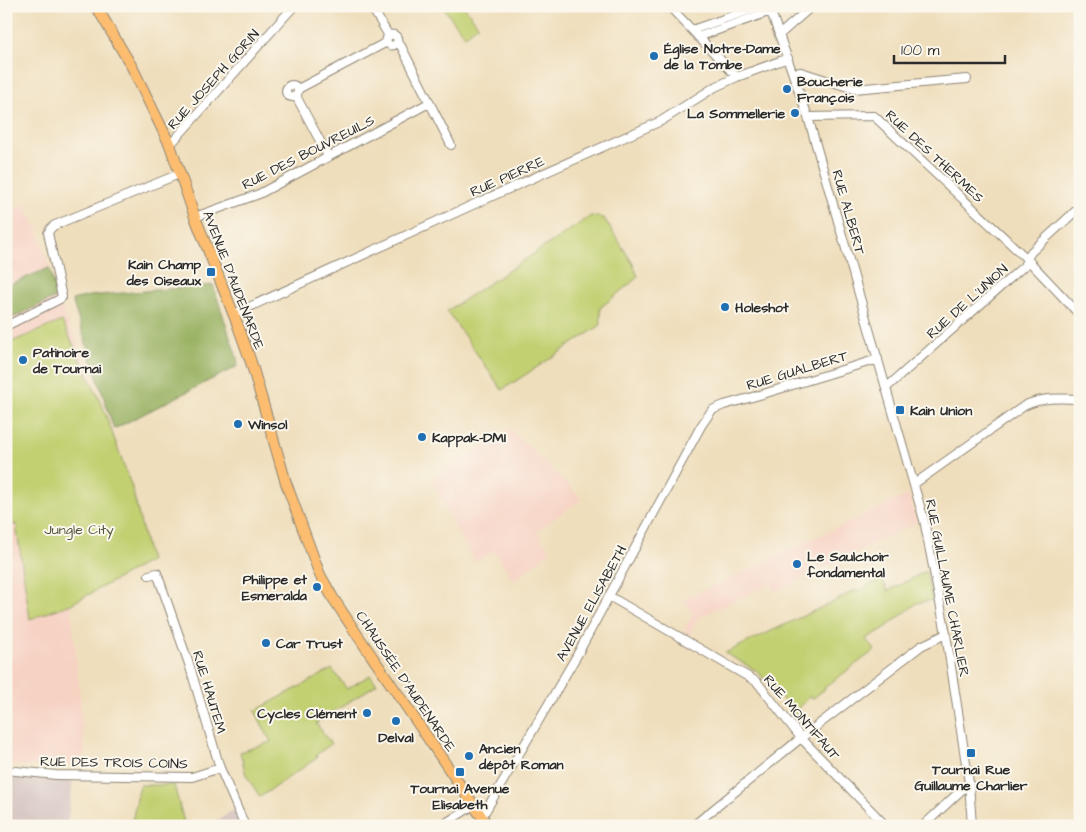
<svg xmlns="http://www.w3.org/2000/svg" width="1086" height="832" viewBox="0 0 1086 832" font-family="'Architects Daughter',sans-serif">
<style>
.built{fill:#f6d2c3}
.industrial{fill:#d1bfbd}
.green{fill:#c3d072;stroke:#777e4e}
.forest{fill:#9ab264;stroke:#626e48}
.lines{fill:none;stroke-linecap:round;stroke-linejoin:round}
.minor-casing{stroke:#8d8474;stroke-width:10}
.major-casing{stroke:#8d8474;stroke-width:12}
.minor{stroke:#fff;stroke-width:8}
.major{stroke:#fcbd6f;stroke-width:10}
.poi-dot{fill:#1f6fb2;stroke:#fbf7ec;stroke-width:2}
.labels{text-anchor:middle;stroke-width:4;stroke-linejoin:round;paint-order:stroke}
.poi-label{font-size:14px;font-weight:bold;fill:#2b2b2b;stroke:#fbf7ec;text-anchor:start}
.street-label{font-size:14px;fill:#2b2b2b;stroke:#fbf7ec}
.park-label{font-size:14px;fill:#51543d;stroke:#fbf7ec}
</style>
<rect width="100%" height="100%" fill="#fbf7ec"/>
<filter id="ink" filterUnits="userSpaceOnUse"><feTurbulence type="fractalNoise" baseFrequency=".02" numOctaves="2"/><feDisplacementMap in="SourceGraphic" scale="10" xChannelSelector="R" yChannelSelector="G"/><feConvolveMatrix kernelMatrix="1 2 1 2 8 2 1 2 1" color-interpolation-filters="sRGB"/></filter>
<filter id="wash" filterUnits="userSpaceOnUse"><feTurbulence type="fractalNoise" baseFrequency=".0096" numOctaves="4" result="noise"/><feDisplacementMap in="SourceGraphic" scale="20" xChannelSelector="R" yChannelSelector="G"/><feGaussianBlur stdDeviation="1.12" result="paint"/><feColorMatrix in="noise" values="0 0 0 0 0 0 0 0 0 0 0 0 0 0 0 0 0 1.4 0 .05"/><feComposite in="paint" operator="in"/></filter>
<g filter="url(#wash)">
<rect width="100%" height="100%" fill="#efdebc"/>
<path class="built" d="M25 204 40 235 57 297 98 394 132 488 30 619 71 604 85 752 83 765 20 766 6 764V213Z
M510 429 582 499 537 531 550 551 514 581 494 551 476 562 460 537 431 479Z
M909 494 917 522 775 592 771 584 699 617 690 634 684 631 693 614 684 599 760 565 761 563Z"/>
<path class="industrial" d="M6 774 73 780 67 826H6Z
M235 809 242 826H209Z"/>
<path class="green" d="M442 6H464L478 25 465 36Z
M591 216 604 218 633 264 638 277 600 308 601 325 502 390 447 311Z
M62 321 103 407 132 488 150 561 71 604 30 619 16 524 6 527V344Z
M926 571 932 600 917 603 885 628 866 639 875 650 825 687V689L812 699 810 696 798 708 806 717 801 720 757 671 725 653 839 599 855 590 856 592 882 579 888 591Z
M332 669 347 689 370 675 377 684 316 723 331 744 316 755 317 758 260 797 246 775 240 752 271 742 255 711Z
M140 785H174L185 826H131Z"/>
<path class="forest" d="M49 268 57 297 6 321V286Z
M213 285 237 358 238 366 114 429 72 300 89 296Z"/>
</g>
<g filter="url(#ink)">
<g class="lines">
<g class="minor-casing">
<path id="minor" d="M371 6 389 36
M669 6 737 77
M769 6 808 117 924 520 946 634 969 783 972 826
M692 30 761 6
M386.5 40a5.5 5.5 0 1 1 11 0a5.5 5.5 0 1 1-11 0Z
M779 35 812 6
M698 37 771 11
M397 43 401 46 451 145
M793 73 801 72 854 89 967 79
M286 91a6 6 0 1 1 12 0a6 6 0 1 1-12 0Z
M298 89 387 42
M296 96 328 156
M808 117 874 116 1027 259 1080 315
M170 145 294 6
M195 217 259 194 429 103
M234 314 479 202 661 121 715 87 737 77 788 58
M6 326 60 299 62 297 48 233 51 228 55 225 179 174
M886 388 1024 266 1027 259 1031 252 1080 207
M914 484 1024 406C1043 397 1059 398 1080 399
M149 575 157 573 190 667 220 768 245 826
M609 596 757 682 801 738 886 826
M6 770 56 775 192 777 220 768
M482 817 576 657 701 426 712 410 724 405 763 394 878 359
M441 826 474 805
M693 826 801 738 921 646 946 634
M923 826 969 783"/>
</g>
<g class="major-casing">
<path id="major" d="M96 6 132 67 170 145 195 217 237 323 251 362 286 483 320 575 333 598 356 633 488 826"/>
</g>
<use href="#minor" class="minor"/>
<use href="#major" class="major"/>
</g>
</g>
<g class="poi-dot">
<circle cx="654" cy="56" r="5"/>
<circle cx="787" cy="89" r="5"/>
<circle cx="795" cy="113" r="5"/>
<rect x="206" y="267" width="10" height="10" rx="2.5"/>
<circle cx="725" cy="307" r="5"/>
<circle cx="23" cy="360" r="5"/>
<rect x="895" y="405" width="10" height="10" rx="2.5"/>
<circle cx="238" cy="424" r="5"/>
<circle cx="422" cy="437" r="5"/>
<circle cx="797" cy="564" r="5"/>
<circle cx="317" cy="587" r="5"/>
<circle cx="266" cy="643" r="5"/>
<circle cx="367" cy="713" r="5"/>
<circle cx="396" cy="721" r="5"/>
<rect x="966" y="748" width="10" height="10" rx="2.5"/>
<circle cx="469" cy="756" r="5"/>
<rect x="455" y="767" width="10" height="10" rx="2.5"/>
</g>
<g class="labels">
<g class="poi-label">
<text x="664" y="53">Église Notre-Dame<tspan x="664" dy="16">de la Tombe</tspan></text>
<text x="797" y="86">Boucherie<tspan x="797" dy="16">François</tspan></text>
<text x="785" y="118" text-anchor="end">La Sommellerie</text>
<text x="201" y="269" text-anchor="end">Kain Champ<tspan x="201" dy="16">des Oiseaux</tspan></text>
<text x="735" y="312">Holeshot</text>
<text x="33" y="357">Patinoire<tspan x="33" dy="16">de Tournai</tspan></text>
<text x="910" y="415">Kain Union</text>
<text x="248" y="429">Winsol</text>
<text x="432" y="442">Kappak-DMI</text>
<text x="807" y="561">Le Saulchoir<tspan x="807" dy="16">fondamental</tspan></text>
<text x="307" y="584" text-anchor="end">Philippe et<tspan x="307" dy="16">Esmeralda</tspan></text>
<text x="276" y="648">Car Trust</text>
<text x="357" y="718" text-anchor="end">Cycles Clément</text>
<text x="396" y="742" text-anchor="middle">Delval</text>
<text x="479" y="753">Ancien<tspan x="479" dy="16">dépôt Roman</tspan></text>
<text x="971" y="774" text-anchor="middle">Tournai Rue<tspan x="971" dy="16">Guillaume Charlier</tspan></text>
<text x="460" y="793" text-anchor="middle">Tournai Avenue<tspan x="460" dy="16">Elisabeth</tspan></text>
</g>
<g class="street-label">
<text transform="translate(213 79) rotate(-48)" y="5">RUE JOSEPH GORIN</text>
<text transform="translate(308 152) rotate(-27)" y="5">RUE DES BOUVREUILS</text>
<text transform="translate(935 156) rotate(43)" y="5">RUE DES THERMES</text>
<text transform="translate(507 176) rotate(-24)" y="5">RUE PIERRE</text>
<text transform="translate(849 212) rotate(74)" y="5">RUE ALBERT</text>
<text transform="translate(234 280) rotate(69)" y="5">AVENUE D'AUDENARDE</text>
<text transform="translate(967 301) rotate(-42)" y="5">RUE DE L'UNION</text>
<text transform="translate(797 370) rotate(-17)" y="5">RUE GUALBERT</text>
<text transform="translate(948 588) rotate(79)" y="5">RUE GUILLAUME CHARLIER</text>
<text transform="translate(591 603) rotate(-61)" y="5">AVENUE ELISABETH</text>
<text transform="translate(406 681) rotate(56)" y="5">CHAUSSÉE D'AUDENARDE</text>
<text transform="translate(210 692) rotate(73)" y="5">RUE HAUTEM</text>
<text transform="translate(802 717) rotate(49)" y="5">RUE MONTIFAUT</text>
<text transform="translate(114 762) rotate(1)" y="5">RUE DES TROIS COINS</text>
</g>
<g class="park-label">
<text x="79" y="534">Jungle City</text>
</g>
</g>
<rect width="1086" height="832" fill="none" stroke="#fbf7ec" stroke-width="25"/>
<path d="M894 55v8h111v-8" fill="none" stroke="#2b2b2b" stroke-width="2.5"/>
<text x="901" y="55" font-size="15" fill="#2b2b2b" stroke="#fbf7ec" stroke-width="4" paint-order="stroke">100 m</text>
</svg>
